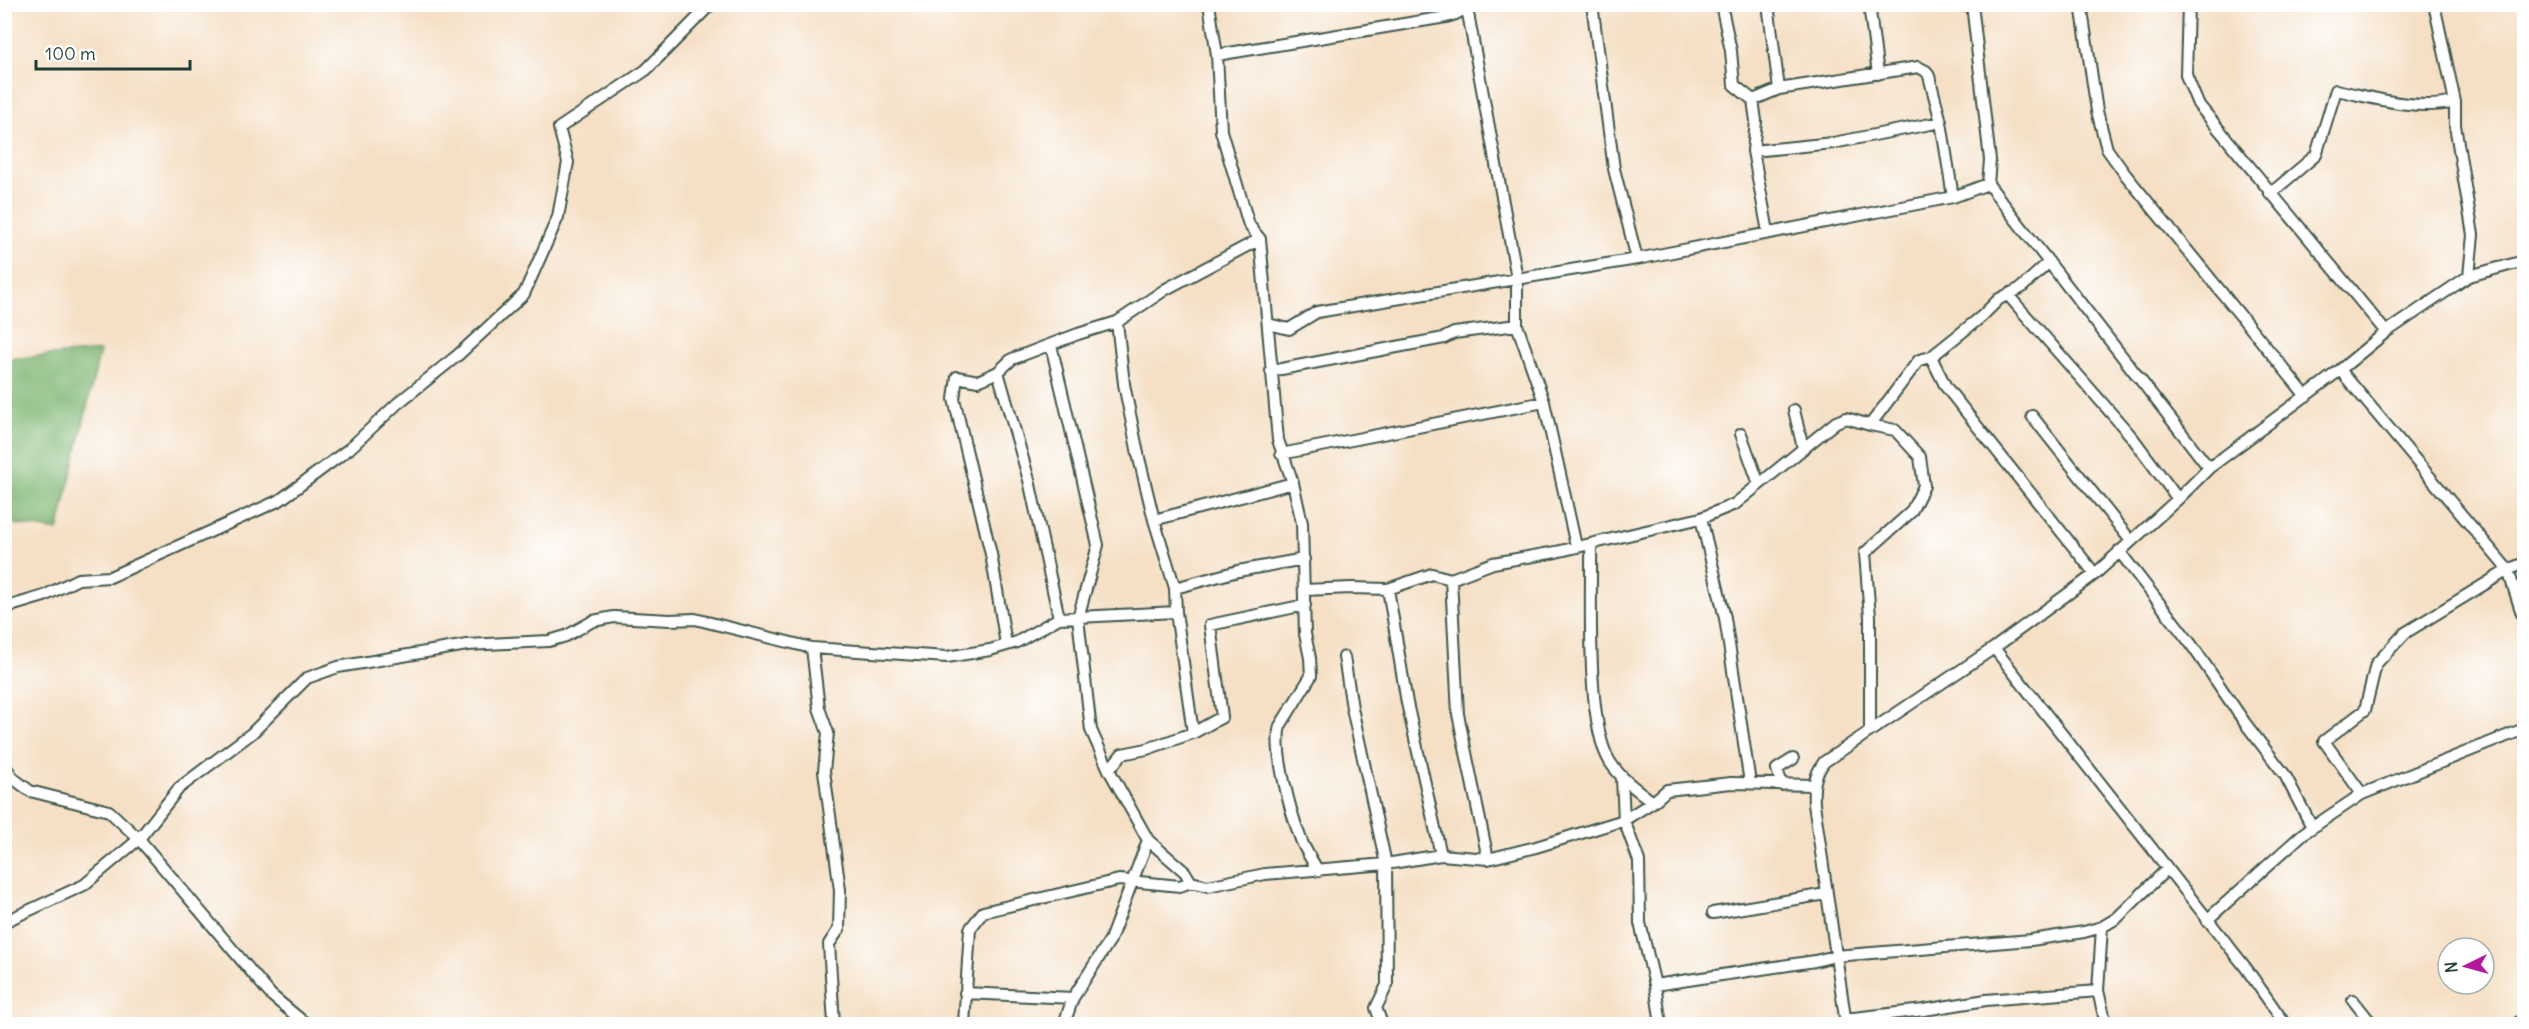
<svg xmlns="http://www.w3.org/2000/svg" width="2529" height="1029" viewBox="0 0 2529 1029" font-family="Delius,sans-serif">
<style>
.forest{fill:#7fb572;stroke:#4f7953;stroke-width:1.5}
.lines{fill:none;stroke-linecap:round;stroke-linejoin:round}
.street-casing{stroke:#3f554a;stroke-width:14}
.street{stroke:#fff;stroke-width:10}
</style>
<rect width="100%" height="100%" fill="#fff"/>
<filter id="ink" filterUnits="userSpaceOnUse"><feTurbulence type="fractalNoise" baseFrequency=".0167" numOctaves="2"/><feDisplacementMap in="SourceGraphic" scale="12" xChannelSelector="R" yChannelSelector="G"/><feConvolveMatrix kernelMatrix="1 2 1 2 8 2 1 2 1" color-interpolation-filters="sRGB"/></filter>
<filter id="wash" filterUnits="userSpaceOnUse"><feTurbulence type="fractalNoise" baseFrequency=".008" numOctaves="4" result="noise"/><feDisplacementMap in="SourceGraphic" scale="24" xChannelSelector="R" yChannelSelector="G"/><feGaussianBlur stdDeviation="1.35" result="paint"/><feColorMatrix in="noise" values="0 0 0 0 0 0 0 0 0 0 0 0 0 0 0 0 0 1.4 0 .05"/><feComposite in="paint" operator="in"/></filter>
<g filter="url(#wash)">
<rect width="100%" height="100%" fill="#f5e0c6"/>
<path class="forest" d="M100 351 58 531 5 522V359Z"/>
</g>
<g filter="url(#ink)">
<g class="lines">
<g class="street-casing">
<path id="street" d="M1209 4 1217 55 1221 131 1249 225 1260 239 1278 440 1293 483 1302 523 1305 634 1310 658 1311 676 1280 726C1273 750 1291 813 1300 837 1304 849 1312 860 1318 871
M1592 4 1614 169 1637 259
M1721 4 1731 51 1734 85 1753 100 1756 121 1753 151 1768 232
M1768 4 1779 89
M1869 4 1878 74
M2081 4 2097 111 2107 149 2125 174 2306 396
M2188 4 2186 75 2198 104 2386 332
M2434 4 2455 102V125L2473 235 2469 276
M1467 8 1517 278V325L1544 402 1576 546
M1217 55 1446 17 1456 14 1472 5
M1753 100 1779 89 1918 67 1926 71 1929 76 1941 122
M1753 151 1833 143 1941 122 1953 197
M1988 184 2209 468
M2270 194 2316 155 2336 90C2375 98 2415 111 2455 102
M2049 262 2021 288 1999 299 1981 317 1931 357 1946 387 2095 574
M2008 295 2132 437 2178 499
M1117 322 1124 384 1138 454 1154 520 1175 588 1176 612 1193 733
M1268 324 1289 329 1317 312 1637 259 1953 197 1988 184 1990 160 1972 4
M1051 345 1098 545 1078 618 1091 730 1109 770 1148 840 1185 872 1191 882
M2340 370 2508 570 2524 620
M1271 371 1444 338 1454 333 1517 325
M998 372 1029 480 1059 618
M1794 410 1803 448
M2032 416 2131 541
M1741 434 1759 484
M1281 454 1544 402
M1701 518 1725 618 1750 783
M1154 520 1293 483
M1591 544C1592 594 1585 722 1610 762 1621 779 1637 790 1653 802
M2119 551 2191 644 2245 723 2285 775 2312 827
M1451 579 1458 714 1488 859
M1175 588 1238 571 1304 559
M1388 589 1407 703 1441 855
M1304 590 1351 588 1388 589 1432 574 1451 579 1493 563 1556 552 1701 518 1735 504 1836 422 1846 418 1870 425
M4 608 44 596 78 579 110 577 280 500 349 449 398 403 458 355 524 294 558 217 568 162 559 128 646 70 711 4
M1006 644 991 554 954 399 957 377 978 381 998 372 1012 359 1078 334 1117 322 1166 289 1260 239
M812 648 819 708 828 733 824 771 840 890 839 929 829 944 834 1024
M1994 648 2246 968 2285 1024
M1344 657 1352 708 1386 864 1387 985 1376 1008 1382 1024
M1870 731V617L1865 553 1911 512 1924 486 1920 457 1895 430 1870 425 1919 360 1931 357
M4 765 14 779 30 791 109 811 139 839 271 995 306 1024
M1109 770 1122 754 1147 749 1193 733 1222 717 1210 625 1305 605
M1622 778 1624 820 1639 861 1640 923 1655 985 1661 1024
M1782 785 1777 769 1793 759
M2362 794 2324 741 2365 710 2376 664 2405 633 2508 570 2524 563
M1713 913 1826 894
M2207 920 2304 833 2362 794 2524 729
M4 922 84 885 139 839 179 788 252 733 307 678 338 667 467 645 549 641 566 636 593 621 614 617 670 620 695 619 812 648 947 657 990 650 1017 642 1059 618 1176 612
M2102 927 2098 991 2106 1024
M1655 985 1815 961 1835 956 2031 940 2084 932 2102 927 2117 918 2166 870
M965 993 1073 998
M2353 1000 2372 1024
M1845 1019 1924 1010 1986 1000 2098 991
M964 1024 970 929 983 912 1119 880 1180 886 1191 882 1208 886 1265 874 1386 864 1441 855 1488 859 1536 847 1624 820 1653 802 1667 790 1731 783 1813 785
M1064 1024 1073 998 1110 940 1148 840
M1846 1024 1814 804C1813 787 1814 776 1824 762L1994 648 2095 574 2178 499 2209 468 2340 370 2386 332 2469 276 2524 261
M2516 1024 2524 1019"/>
</g>
<use href="#street" class="street"/>
</g>
</g>
<rect width="2529" height="1029" fill="none" stroke="#fff" stroke-width="24"/>
<g transform="translate(2466 966) rotate(265)"><circle r="28" fill="#ffffff" stroke="#a5b1ae" stroke-width="1.5"/>
<path d="M0-4.5L10 22L0 15L-10 22Z" fill="#b5179e"/>
<text y="-9" font-size="16" font-weight="bold" text-anchor="middle" fill="#1f3d34">N</text>
</g>
<path d="M36 60v9h154v-9" fill="none" stroke="#1f3d34" stroke-width="3"/>
<text x="45" y="60" font-size="18" fill="#1f3d34" stroke="#ffffff" stroke-width="4.5" paint-order="stroke">100 m</text>
</svg>
